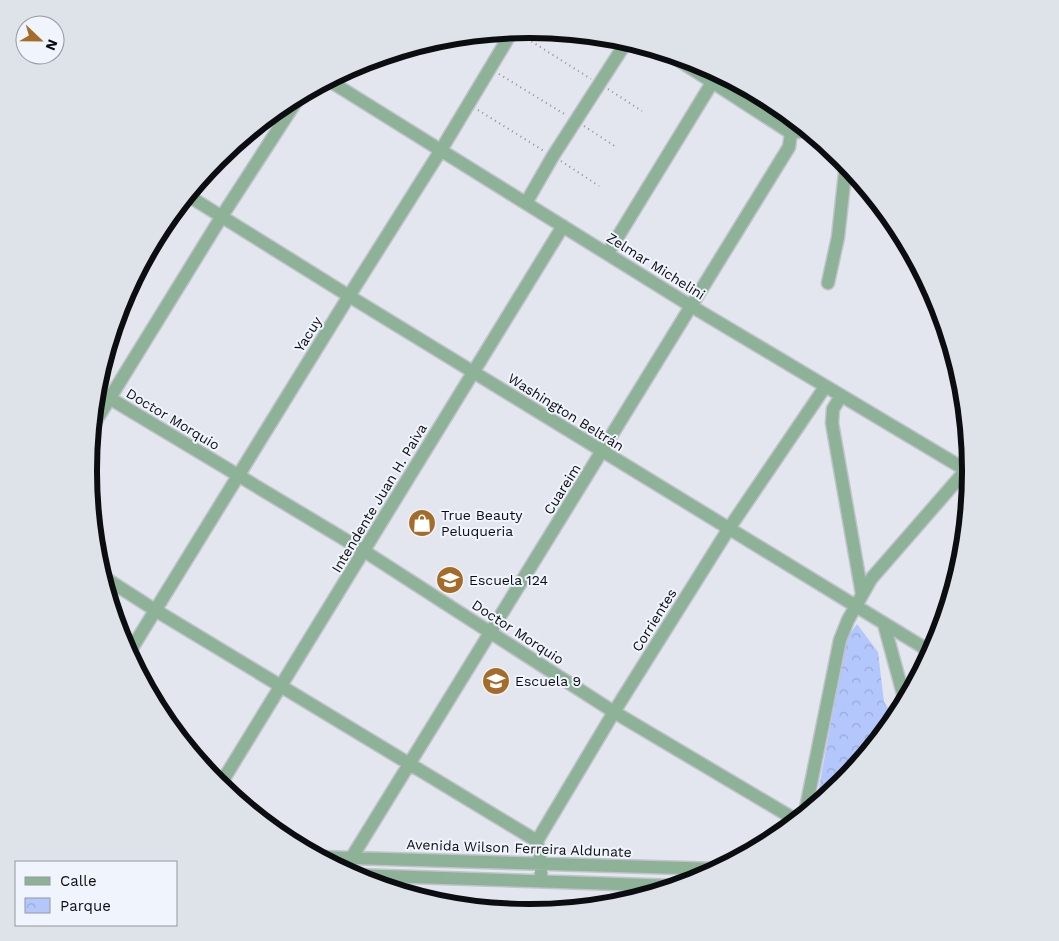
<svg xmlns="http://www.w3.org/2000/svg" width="1059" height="941" viewBox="0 0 1059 941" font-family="'Work Sans',sans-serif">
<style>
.park{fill:url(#park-crowns)}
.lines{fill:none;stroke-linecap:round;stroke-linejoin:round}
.minor-casing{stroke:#c1c3ca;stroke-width:15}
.path{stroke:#8d8f95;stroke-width:2;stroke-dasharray:1 4;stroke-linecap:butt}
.minor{stroke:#8eb297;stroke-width:12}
.labels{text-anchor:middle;stroke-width:4;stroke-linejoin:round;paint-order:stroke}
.street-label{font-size:14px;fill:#0c0d10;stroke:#f0f4fc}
.poi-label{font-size:14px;fill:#0c0d10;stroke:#f0f4fc;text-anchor:start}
.rim{fill:none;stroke:#0c0d10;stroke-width:6}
</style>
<defs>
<pattern id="park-crowns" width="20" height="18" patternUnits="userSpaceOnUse" patternTransform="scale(1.25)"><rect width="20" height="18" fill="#b3c7fc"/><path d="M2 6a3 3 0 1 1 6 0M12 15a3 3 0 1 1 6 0" fill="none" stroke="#99aad7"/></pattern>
</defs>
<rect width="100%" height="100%" fill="#e3e6ee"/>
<path class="park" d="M857 624 878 652 884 702 895 718 842 783 816 804 846 639Z"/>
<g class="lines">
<g class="minor-casing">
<path id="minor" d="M669 54 791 133 808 130
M328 80 691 306 971 473
M187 195 349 296 931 652
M526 203 553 156 627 41
M608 253 718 73
M828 283 838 237 846 164
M96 390 364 551 614 712 796 820
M841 396 833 409 832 423 862 594
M92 427 222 216 301 94
M102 576 155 610 537 841
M884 624 905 701
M129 653 349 296 441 150 513 30
M220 785 563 226
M805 813 840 640 848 620 871 579 966 470
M320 857 717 869
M352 857 789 147 791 133
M353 875 675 886
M541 880V864L537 841 614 712 728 530 825 387"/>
</g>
<path class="path" d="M523 36 591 79
M499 74 566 115
M608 89 642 111
M478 110 544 151
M584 126 616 147
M561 161 599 186"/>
<use href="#minor" class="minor"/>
</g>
<defs>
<g id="shop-disc" transform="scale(1.4375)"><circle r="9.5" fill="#a46b29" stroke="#f0f4fc"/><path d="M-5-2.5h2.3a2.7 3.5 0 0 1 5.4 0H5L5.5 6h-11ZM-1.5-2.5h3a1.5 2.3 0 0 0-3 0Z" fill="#fff"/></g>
<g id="school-disc" transform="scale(1.4375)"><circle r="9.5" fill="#a46b29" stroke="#f0f4fc"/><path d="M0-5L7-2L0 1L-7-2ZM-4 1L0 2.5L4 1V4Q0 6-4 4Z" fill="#fff"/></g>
</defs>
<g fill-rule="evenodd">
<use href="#shop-disc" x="422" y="523"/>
<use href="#school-disc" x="450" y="580"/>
<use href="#school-disc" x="496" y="681"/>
</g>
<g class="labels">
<g class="street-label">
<text transform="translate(656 266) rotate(32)" y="5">Zelmar Michelini</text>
<text transform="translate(308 334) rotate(-58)" y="5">Yacuy</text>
<text transform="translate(566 412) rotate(32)" y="5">Washington Beltrán</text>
<text transform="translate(173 419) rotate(31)" y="5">Doctor Morquio</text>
<text transform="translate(562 489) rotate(-58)" y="5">Cuareim</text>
<text transform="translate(379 498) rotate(-59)" y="5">Intendente Juan H. Paiva</text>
<text transform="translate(654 620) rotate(-58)" y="5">Corrientes</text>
<text transform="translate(518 632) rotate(33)" y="5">Doctor Morquio</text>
<text transform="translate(519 848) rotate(2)" y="5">Avenida Wilson Ferreira Aldunate</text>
</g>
<g class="poi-label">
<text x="441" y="520">True Beauty<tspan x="441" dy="16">Peluqueria</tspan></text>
<text x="469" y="585">Escuela 124</text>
<text x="515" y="686">Escuela 9</text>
</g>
</g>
<path d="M0 0H1059V941H0ZM529 38H530A432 432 0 0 1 962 470V472A432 432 0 0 1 530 904H529A432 432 0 0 1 97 472V470A432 432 0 0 1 529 38Z" fill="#dee2e9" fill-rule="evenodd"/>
<path class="rim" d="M529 38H530A432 432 0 0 1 962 470V472A432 432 0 0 1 530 904H529A432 432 0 0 1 97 472V470A432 432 0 0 1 529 38Z"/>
<rect x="15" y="861" width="162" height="65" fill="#f0f4fc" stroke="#95989e"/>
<rect x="25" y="877" width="25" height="8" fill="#8eb297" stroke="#95989e"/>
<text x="60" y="886" font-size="15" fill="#0c0d10">Calle</text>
<rect x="25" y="898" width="25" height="15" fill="url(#park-crowns)" stroke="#95989e"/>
<text x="60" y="911" font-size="15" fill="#0c0d10">Parque</text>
<g transform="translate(40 40) rotate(112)"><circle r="24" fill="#f0f4fc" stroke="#95989e"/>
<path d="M0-4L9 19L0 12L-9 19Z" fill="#a46b29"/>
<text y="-8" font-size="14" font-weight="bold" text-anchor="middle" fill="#0c0d10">N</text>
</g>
</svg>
